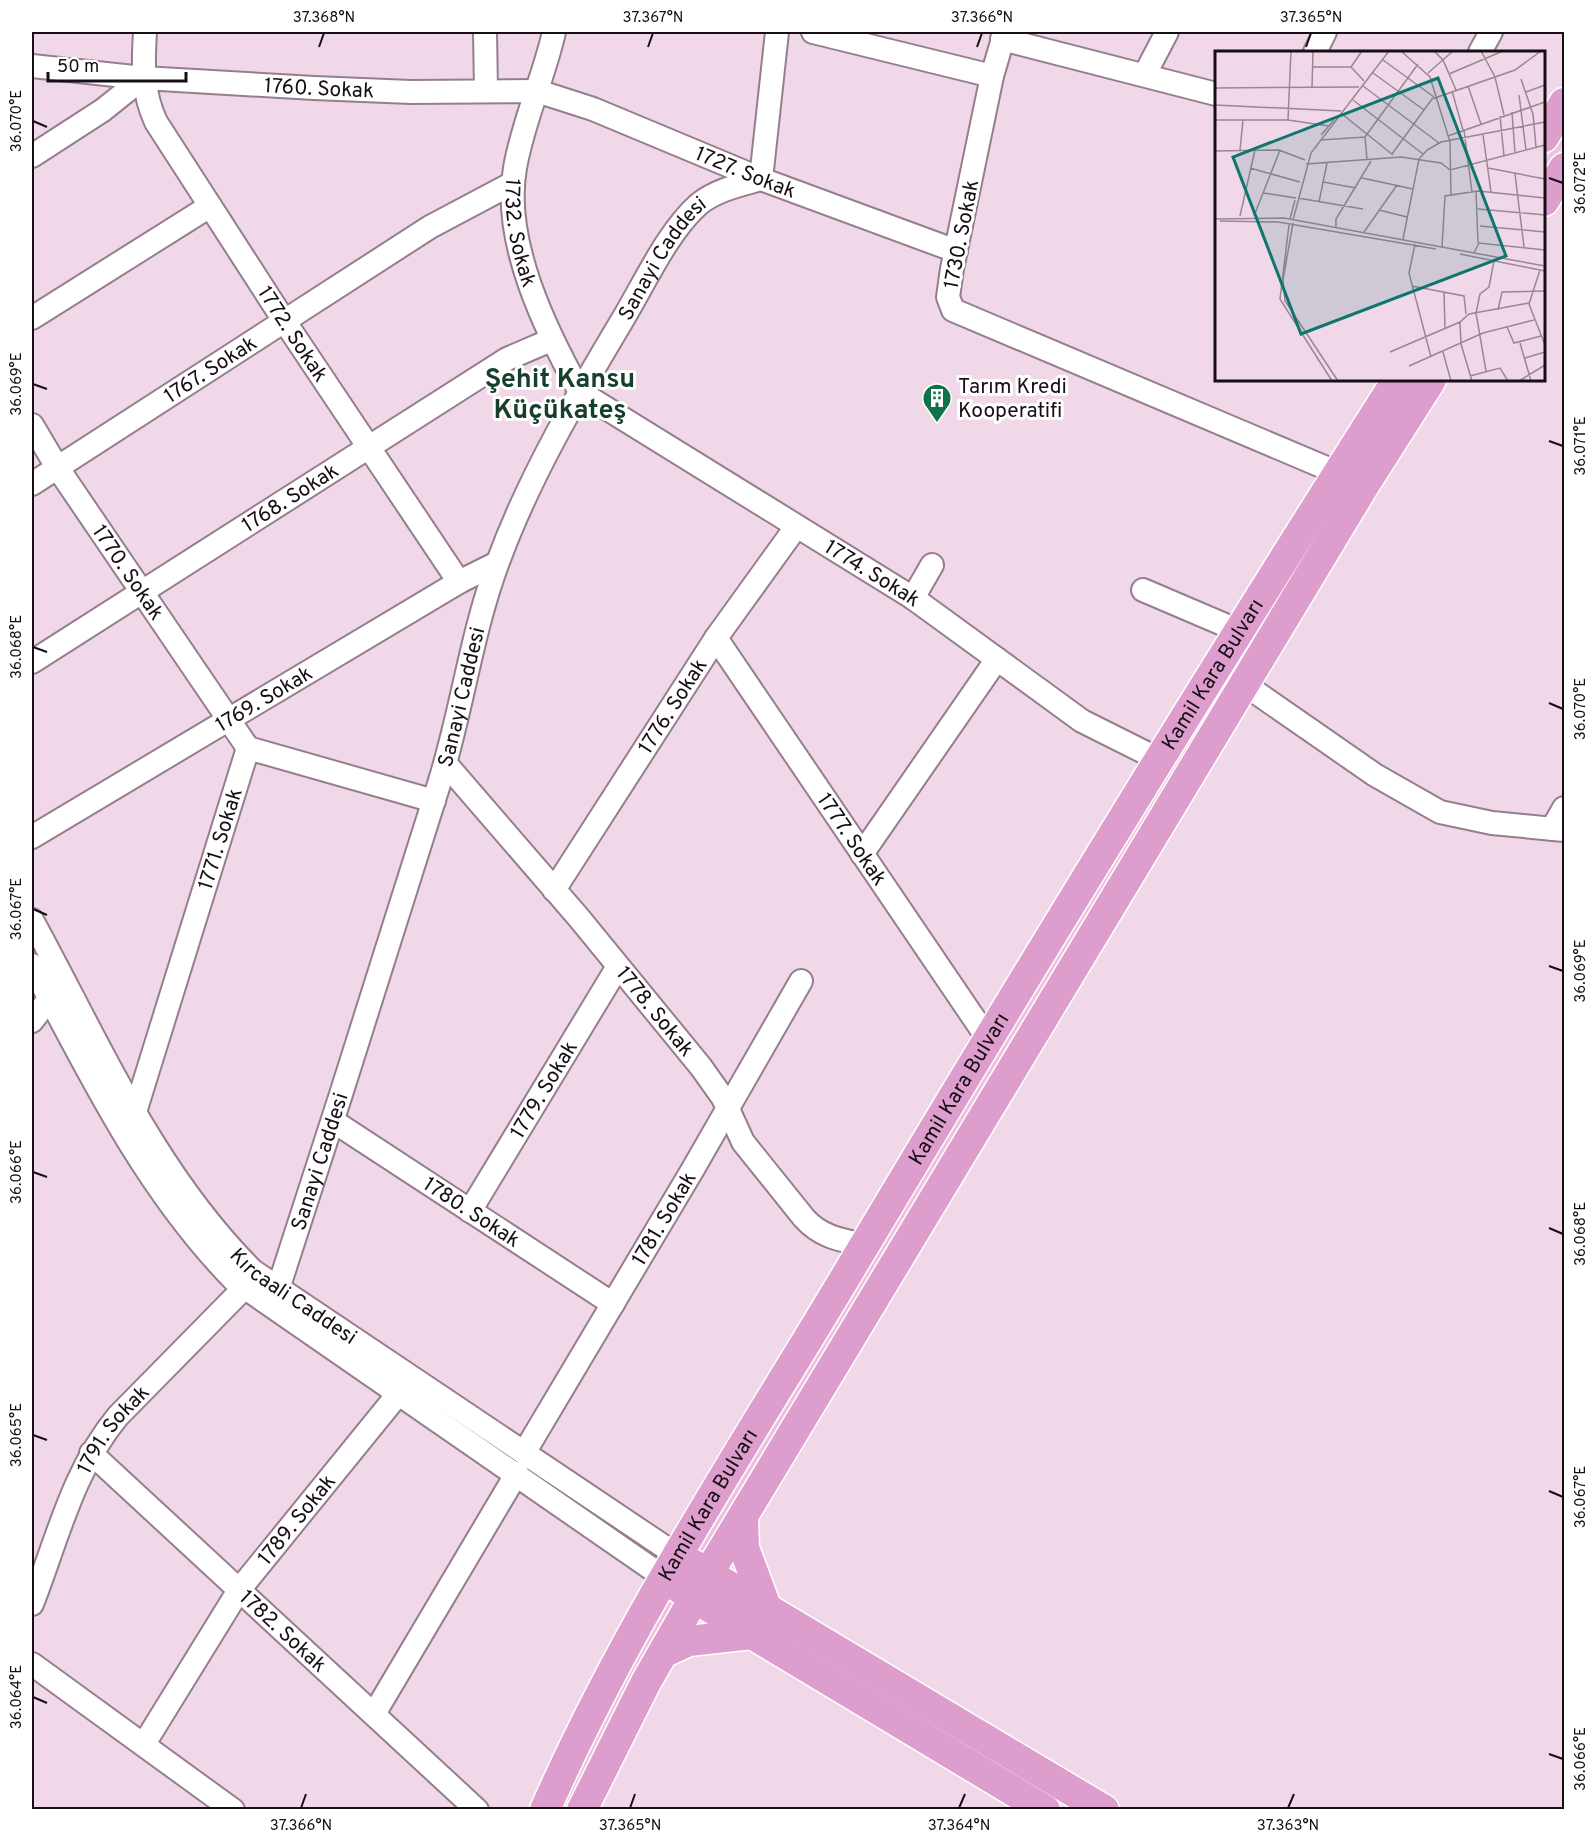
<svg xmlns="http://www.w3.org/2000/svg" width="1596" height="1841" viewBox="0 0 1596 1841" font-family="Overpass,sans-serif">
<style>
.green{fill:#efc1e0}
.lines{fill:none;stroke-linecap:round;stroke-linejoin:round}
.minor-casing{stroke:#957e8d;stroke-width:26}
.major-casing{stroke:#fff;stroke-width:33}
.minor{stroke:#fff;stroke-width:22}
.major{stroke:#de9ecd;stroke-width:30}
.ticks{fill:none;stroke:#160e14;stroke-width:2}
.labels{text-anchor:middle;stroke-width:6;stroke-linejoin:round;paint-order:stroke}
.street-label{font-size:21px;fill:#160e14;stroke:#fff}
.poi-label{font-size:21px;fill:#160e14;stroke:#fff;text-anchor:start}
.district-label{font-size:27px;font-weight:bold;fill:#16402b;stroke:#fff}
.inset-road{fill:none;stroke:#998793;stroke-width:1.5}
.view{fill:#0f766e;fill-opacity:0.15;stroke:#0f766e;stroke-width:3}
.inset-edge{fill:none;stroke:#160e14;stroke-width:3}
.neatline{fill:none;stroke:#160e14;stroke-width:2}
.ticks-label{font-size:15px;text-anchor:middle;fill:#160e14}
</style>
<rect width="100%" height="100%" fill="#f1d8e8"/>
<path class="green" d="M1564 130V143L1544 176V164Z
M1218 687 1224 691 702 1559 696 1556Z
M672 1597 677 1600 569 1809 560 1810 627 1675Z"/>
<g class="lines">
<g class="minor-casing">
<g id="minor">
<path id="s1" d="M145 32C143 64 142 92 156 122L285 322 459 582"/>
<path d="M485 32 486 91"/>
<path id="s2" d="M554 32C544 77 523 121 515 168 502 241 545 329 580 392L913 598 1082 721 1160 760"/>
<path d="M813 32 992 76"/>
<path d="M1005 32 992 76 952 269 948 297 953 310 1338 473"/>
<path d="M1002 39 1216 94"/>
<path d="M1315 52 1325 32"/>
<path d="M1480 52 1491 32"/>
<path id="s3" d="M32 66 143 78 314 88 411 92 537 91 593 109 761 179 956 251"/>
<path d="M1145 74 1167 32"/>
<path d="M32 156 103 110 143 78"/>
<path d="M32 318 210 206"/>
<path id="s4" d="M32 425 57 467 248 748"/>
<path id="s5" d="M32 484 430 227 513 183"/>
<path d="M1143 590 1239 631"/>
<path d="M913 598 932 565"/>
<path id="s6" d="M716 638 988 1039"/>
<path id="s7" d="M32 662 507 359 551 340"/>
<path d="M1218 666 1375 775 1440 812 1492 823 1564 830"/>
<path id="s8" d="M446 764 579 918 701 1067 723 1098 743 1142 804 1218C821 1237 840 1240 865 1245"/>
<path d="M1552 829 1564 808"/>
<path id="s9" d="M32 837 459 582 497 563"/>
<path d="M862 854 997 659"/>
<path id="s10" d="M554 890 716 638 796 527"/>
<path id="s11" d="M32 920C98 1041 154 1173 253 1271L678 1556"/>
<path d="M32 965C90 1075 146 1190 234 1280L665 1578"/>
<path d="M32 1021 49 999"/>
<path id="s12" d="M135 1112 248 748 434 801"/>
<path id="s13" d="M333 1121 613 1304"/>
<path id="s14" d="M470 1211 617 968"/>
<path id="s15" d="M278 1289C333 1121 386 953 439 784 462 711 471 634 498 562 529 477 577 396 623 319 644 284 668 231 699 204 716 190 740 185 761 179L777 32"/>
<path id="s16" d="M91 1453 477 1810"/>
<path id="s17" d="M524 1453 693 1169 801 981"/>
<path id="s18" d="M32 1604C57 1540 73 1470 118 1416L244 1288"/>
<path d="M32 1664 233 1810"/>
<path d="M374 1714 517 1473"/>
<path id="s19" d="M144 1744 239 1590 399 1393"/>
</g>
</g>
<g class="major-casing">
<g id="major">
<path d="M1544 137 1564 103"/>
<path d="M1544 201 1564 168"/>
<path d="M743 1518 744 1548 766 1607"/>
<path d="M692 1564 1104 1810"/>
<path d="M678 1587 752 1634 1045 1810"/>
<path d="M663 1653 689 1641 752 1634"/>
<path id="s20" d="M545 1810C628 1621 744 1447 849 1271 1028 971 1210 674 1397 380"/>
<path d="M582 1810 646 1682 708 1574 1363 487 1431 380"/>
</g>
</g>
<use href="#minor" class="minor"/>
<use href="#major" class="major"/>
</g>
<path class="ticks" d="M319 47 324 33M648 47 653 33M977 47 982 33M1306 47 1311 33M33 121 47 127M1549 178 1563 183M33 384 47 389M1549 441 1563 446M33 647 47 652M1549 703 1563 709M33 909 47 915M1549 966 1563 971M33 1172 47 1177M1549 1228 1563 1234M33 1435 47 1440M1549 1491 1563 1497M33 1697 47 1703M1549 1754 1563 1759M301 1808 306 1794M630 1808 635 1794M959 1808 965 1794M1288 1808 1294 1794"/>
<defs>
<g id="building-pin" transform="scale(1.5)"><path d="M0 17L-7.5 6A9.5 9.5 0 1 1 7.5 6Z" fill="#107249" stroke="#fff"/><path d="M-4-6H4V6H1V3H-1V6H-4ZM-2.5-4.3h1.7v1.8h-1.7ZM.8-4.3h1.7v1.8H.8ZM-2.5-1h1.7V.8h-1.7ZM.8-1h1.7V.8H.8Z" fill="#fff"/></g>
</defs>
<g fill-rule="evenodd">
<use href="#building-pin" x="937" y="398"/>
</g>
<g class="labels">
<g class="street-label">
<text dy="7" stroke="none"><textPath href="#s3" startOffset="288">1760. Sokak</textPath></text>
<text dy="7" stroke="none"><textPath href="#s3" startOffset="730">1727. Sokak</textPath></text>
<text dy="7" stroke="none"><textPath href="#s2" startOffset="207">1732. Sokak</textPath></text>
<text transform="translate(961 234) rotate(-79)" y="7">1730. Sokak</text>
<text dy="7" stroke="none"><textPath href="#s15" startOffset="1106">Sanayi Caddesi</textPath></text>
<text dy="7" stroke="none"><textPath href="#s1" startOffset="344">1772. Sokak</textPath></text>
<text dy="7" stroke="none"><textPath href="#s5" startOffset="212">1767. Sokak</textPath></text>
<text dy="7" stroke="none"><textPath href="#s7" startOffset="306">1768. Sokak</textPath></text>
<text dy="7" stroke="none"><textPath href="#s4" startOffset="176">1770. Sokak</textPath></text>
<text dy="7" stroke="none"><textPath href="#s2" startOffset="723">1774. Sokak</textPath></text>
<text dy="7" stroke="none"><textPath href="#s20" startOffset="1318">Kamil Kara Bulvarı</textPath></text>
<text dy="7" stroke="none"><textPath href="#s15" startOffset="620">Sanayi Caddesi</textPath></text>
<text dy="7" stroke="none"><textPath href="#s9" startOffset="270">1769. Sokak</textPath></text>
<text dy="7" stroke="none"><textPath href="#s10" startOffset="219">1776. Sokak</textPath></text>
<text dy="7" stroke="none"><textPath href="#s12" startOffset="286">1771. Sokak</textPath></text>
<text dy="7" stroke="none"><textPath href="#s6" startOffset="243">1777. Sokak</textPath></text>
<text dy="7" stroke="none"><textPath href="#s8" startOffset="324">1778. Sokak</textPath></text>
<text dy="7" stroke="none"><textPath href="#s20" startOffset="832">Kamil Kara Bulvarı</textPath></text>
<text dy="7" stroke="none"><textPath href="#s14" startOffset="142">1779. Sokak</textPath></text>
<text dy="7" stroke="none"><textPath href="#s15" startOffset="134">Sanayi Caddesi</textPath></text>
<text dy="7" stroke="none"><textPath href="#s13" startOffset="166">1780. Sokak</textPath></text>
<text dy="7" stroke="none"><textPath href="#s17" startOffset="273">1781. Sokak</textPath></text>
<text dy="7" stroke="none"><textPath href="#s11" startOffset="464">Kırcaali Caddesi</textPath></text>
<text dy="7" stroke="none"><textPath href="#s18" startOffset="194">1791. Sokak</textPath></text>
<text dy="7" stroke="none"><textPath href="#s20" startOffset="346">Kamil Kara Bulvarı</textPath></text>
<text dy="7" stroke="none"><textPath href="#s19" startOffset="272">1789. Sokak</textPath></text>
<text dy="7" stroke="none"><textPath href="#s16" startOffset="262">1782. Sokak</textPath></text>
</g>
<g class="poi-label">
<text x="958" y="393">Tarım Kredi<tspan x="958" dy="24">Kooperatifi</tspan></text>
</g>
<g class="district-label">
<text x="560" y="387">Şehit Kansu<tspan x="560" dy="31">Küçükateş</tspan></text>
</g>
</g>
<g transform="translate(1215 51)">
<rect width="330" height="330" fill="#f1d8e8"/>
<path class="inset-road" d="M186 0 215 26 235 91 236 144M219 0 228 9 241 39M266 0 280 26 289 64M168 9 219 46M97 16H136L149 30M136 16 147 0M158 22 209 59M213 22 238 0M234 23 288 0M306 28 318 63 321 96M148 35 224 92M253 35 266 73M97 36 98 0M0 37 144 36M237 40 248 79M311 41 330 34M304 44 311 99M138 49 208 103M0 54 126 60M297 61 300 102M127 63 178 104M285 65 289 105M0 69H73L114 75M73 69 76 0M249 79 257 141M106 84 119 69M268 84 276 141M233 85 330 51M150 86 203 13M105 89 150 86 152 109M25 99 28 69M0 100 64 99 90 109M177 103 217 48 300 19 326 0M91 113 186 106 226 112 235 119 330 94M35 117 85 131M273 117 330 128M300 123 309 196M147 127 198 138M108 131 141 137M261 140 263 192M48 142 81 147M83 147 148 158M104 151 112 112M263 158 330 164M164 159 192 166M25 165 40 99M39 165 65 99M0 168 69 167 330 215M75 168 80 149M78 169 96 102 174 0M5 170 63 171 221 198M78 172 68 229 70 250 123 330M74 174 65 248 117 330M265 175 330 181M121 176V168L156 110M149 181 182 134M188 188 204 108 212 99 226 91 330 71M200 193 194 222 216 306M227 196 230 145 263 140 330 147M259 202 264 192 330 199M245 203 330 220M325 219 314 253 330 294M197 235 249 245 251 263M229 241 230 278M283 259 287 241 330 240M245 271 246 293 257 330M292 276 299 292 326 285M305 292 316 330M175 301 245 271 254 263 314 252M228 301 236 330M310 307 330 301M194 315 268 282 319 269M271 320 261 262 265 243 274 236 279 210M255 325 285 317 293 330M304 330 330 314"/>
<path class="view" d="M223 27 291 205 86 283 18 106Z"/>
<rect width="330" height="330" class="inset-edge"/>
</g>
<rect width="1596" height="1841" fill="none" stroke="#ffffff" stroke-width="66"/>
<path d="M48 72v9h138v-9" fill="none" stroke="#160e14" stroke-width="3"/>
<text x="57" y="72" font-size="18" fill="#160e14" stroke="#ffffff" stroke-width="4.5" paint-order="stroke">50 m</text>
<rect x="33" y="33" width="1530" height="1775" class="neatline"/>
<g class="ticks-label">
<text x="324" y="22">37.368°N</text>
<text x="653" y="22">37.367°N</text>
<text x="982" y="22">37.366°N</text>
<text x="1311" y="22">37.365°N</text>
<text transform="translate(16 121) rotate(-90)" y="5">36.070°E</text>
<text transform="translate(1580 183) rotate(-90)" y="5">36.072°E</text>
<text transform="translate(16 384) rotate(-90)" y="5">36.069°E</text>
<text transform="translate(1580 446) rotate(-90)" y="5">36.071°E</text>
<text transform="translate(16 647) rotate(-90)" y="5">36.068°E</text>
<text transform="translate(1580 709) rotate(-90)" y="5">36.070°E</text>
<text transform="translate(16 909) rotate(-90)" y="5">36.067°E</text>
<text transform="translate(1580 971) rotate(-90)" y="5">36.069°E</text>
<text transform="translate(16 1172) rotate(-90)" y="5">36.066°E</text>
<text transform="translate(1580 1234) rotate(-90)" y="5">36.068°E</text>
<text transform="translate(16 1435) rotate(-90)" y="5">36.065°E</text>
<text transform="translate(1580 1497) rotate(-90)" y="5">36.067°E</text>
<text transform="translate(16 1697) rotate(-90)" y="5">36.064°E</text>
<text transform="translate(1580 1759) rotate(-90)" y="5">36.066°E</text>
<text x="301" y="1830">37.366°N</text>
<text x="630" y="1830">37.365°N</text>
<text x="959" y="1830">37.364°N</text>
<text x="1288" y="1830">37.363°N</text>
</g>
</svg>
